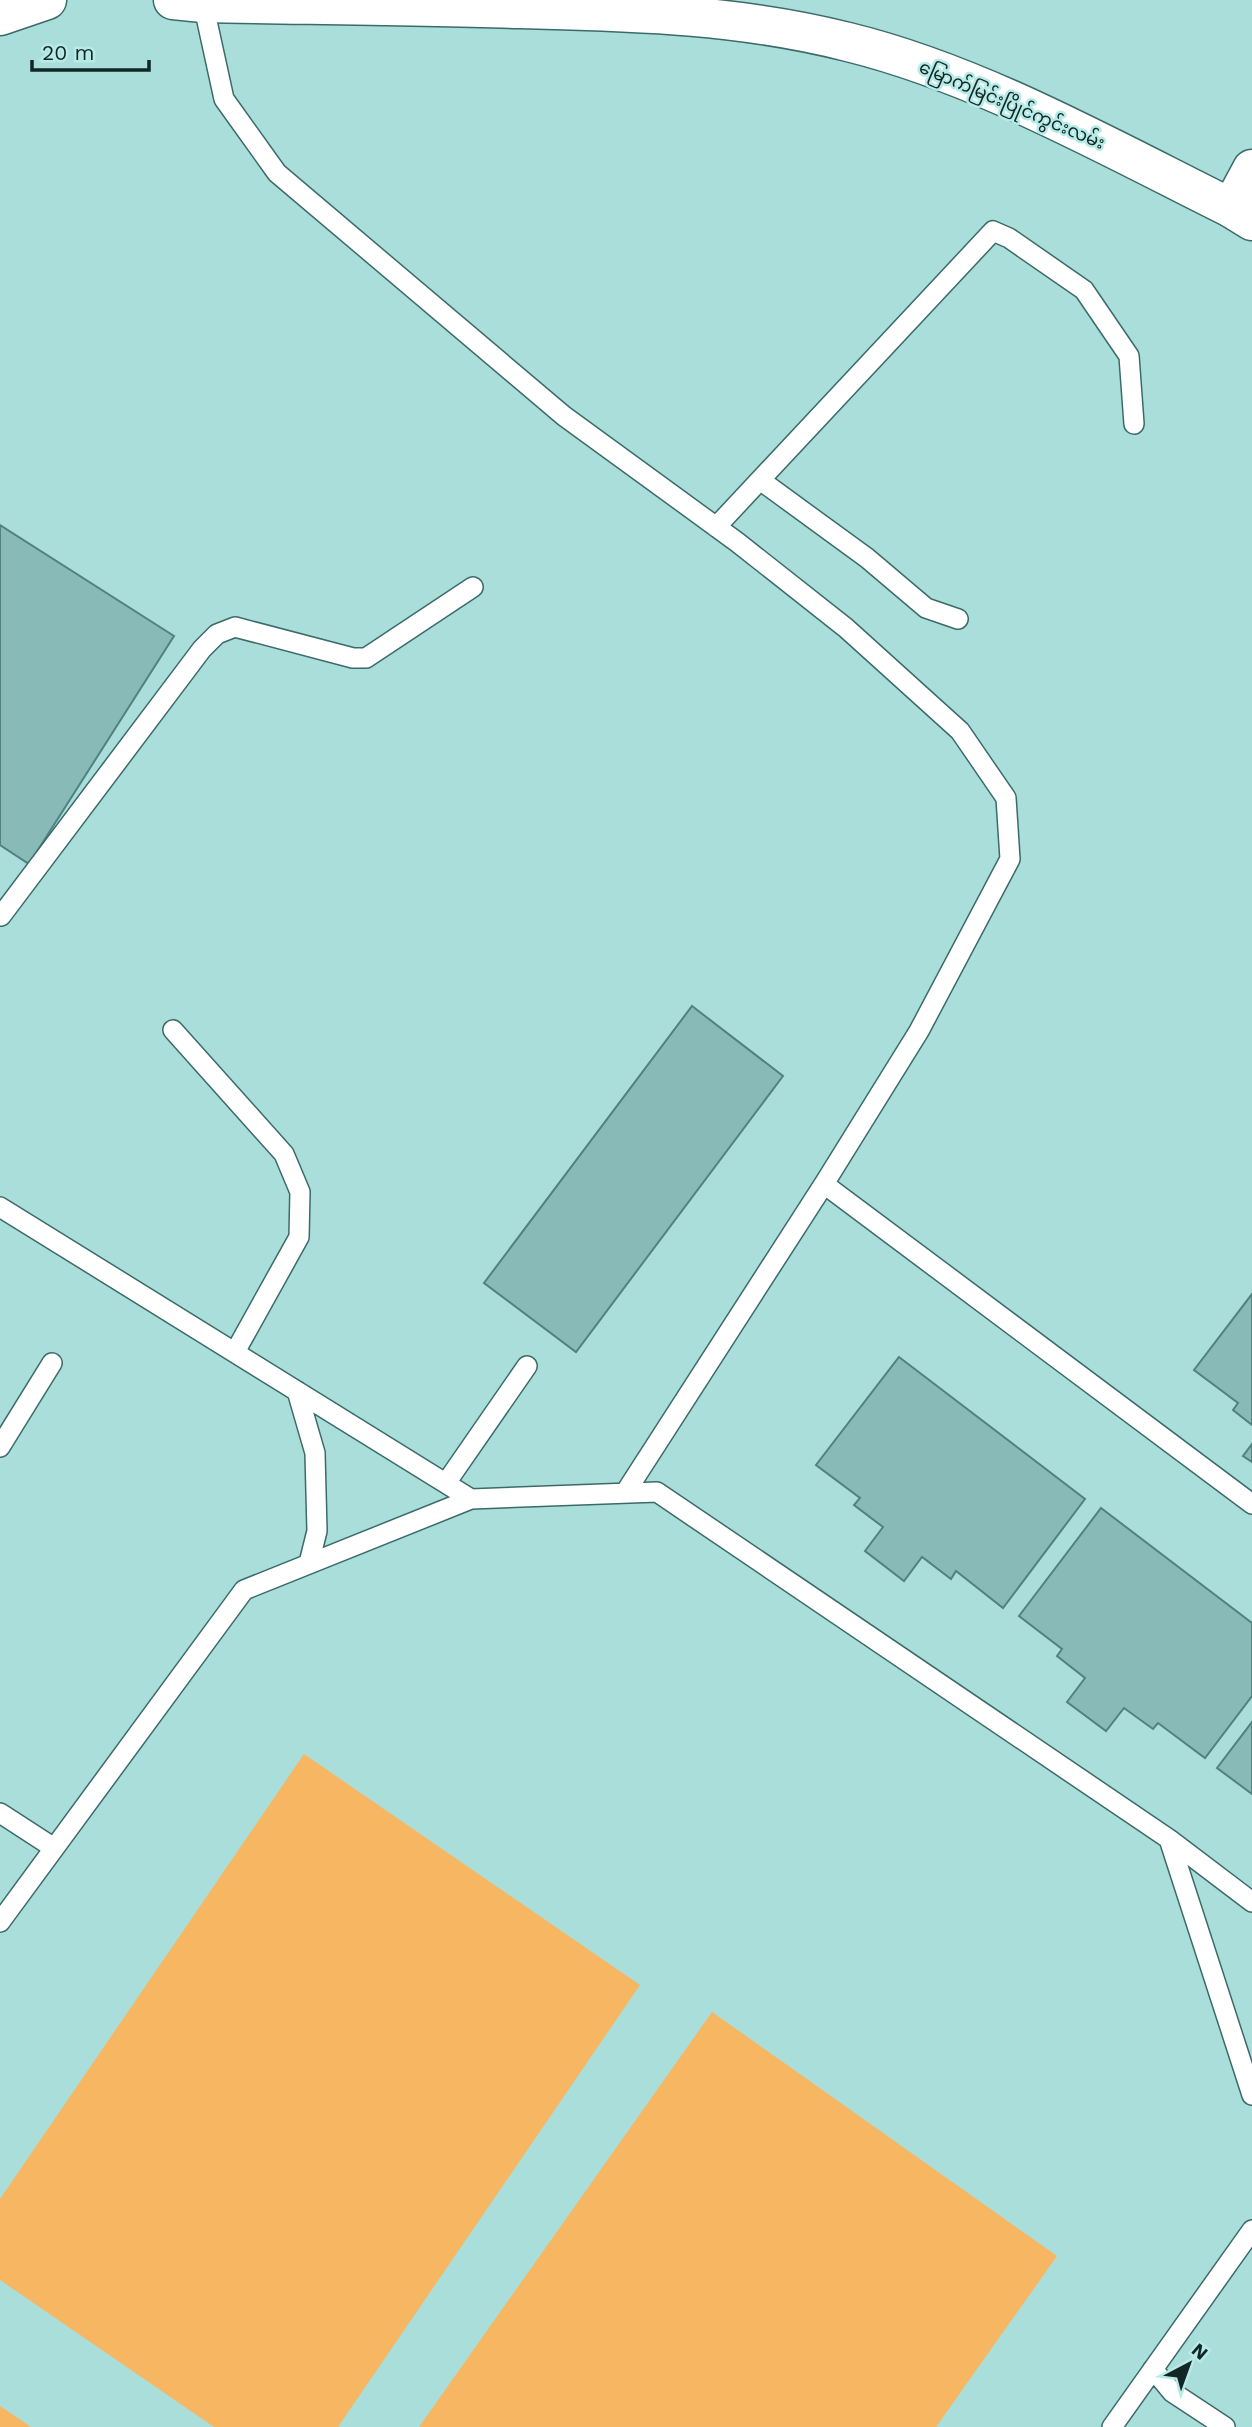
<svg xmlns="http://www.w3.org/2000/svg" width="1252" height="2427" viewBox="0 0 1252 2427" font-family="'Work Sans','Noto Sans Myanmar',sans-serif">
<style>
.garden{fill:#f7b661}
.building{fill:#88bbb8;stroke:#51827f;stroke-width:2}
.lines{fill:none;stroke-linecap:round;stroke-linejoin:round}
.service-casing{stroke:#3b6b69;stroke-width:22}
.minor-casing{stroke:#3b6b69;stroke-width:41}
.tertiary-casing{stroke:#3b6b69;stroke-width:41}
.secondary-casing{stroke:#3b6b69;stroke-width:41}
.service{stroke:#fff;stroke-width:19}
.minor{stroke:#fff;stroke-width:38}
.tertiary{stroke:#fff;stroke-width:38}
.secondary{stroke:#fff;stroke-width:38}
.labels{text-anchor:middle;stroke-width:5;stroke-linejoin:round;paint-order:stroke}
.street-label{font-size:18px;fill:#112625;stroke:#b7ebe8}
</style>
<rect width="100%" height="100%" fill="#aadedb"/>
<path class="garden" d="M304 1754 640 1985 338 2427H214L0 2280V2199Z
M712 2012 1057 2256 936 2427H419Z
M0 2406 31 2427H0Z"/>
<path class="building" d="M0 525 174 636 29 864 0 845Z
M692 1006 783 1076 576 1352 484 1283Z
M1252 1294V1425L1233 1410 1238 1403 1194 1370Z
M899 1357 1085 1499 1003 1608 956 1571 951 1579 922 1557 904 1581 865 1551 883 1527 854 1505 860 1498 816 1465Z
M1252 1444V1462L1243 1456Z
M1101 1508 1252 1623V1696L1205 1758 1158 1723 1153 1729 1124 1708 1106 1731 1067 1702 1085 1678 1057 1656 1062 1649 1019 1616Z
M1252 1722V1794L1217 1768Z"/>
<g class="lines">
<g class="service-casing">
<path id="service" d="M203 3 224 99 277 173 564 416 737 542 846 628 960 731 1006 798 1010 859 919 1031 824 1184
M760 480 867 558 926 608 958 619
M716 527 993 231 1009 238 1084 290 1129 356 1134 424
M1 916 202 649 217 634 235 627 353 658H366L473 587
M173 1030 284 1154 300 1192 299 1237 235 1352
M0 1207 471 1499
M297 1391 315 1453 317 1531 309 1563
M0 1447 52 1363
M446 1483 527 1366
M625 1493 824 1184 1252 1504
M0 1813 54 1848
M1169 1839 1252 1902
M0 1922 244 1590 471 1499 657 1492 1169 1839 1252 2095
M1153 2369 1172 2392 1225 2427
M1112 2427 1252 2230"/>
</g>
<g class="minor-casing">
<path id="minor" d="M1231 208 1252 169"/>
</g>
<g class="tertiary-casing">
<path id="tertiary" d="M0 16 47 0"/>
</g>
<g class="secondary-casing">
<path id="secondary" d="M173 0 203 3C308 5 414 6 519 9 632 12 738 14 848 42 979 74 1110 148 1231 208L1252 221"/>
</g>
<use href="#service" class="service"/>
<use href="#minor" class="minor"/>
<use href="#tertiary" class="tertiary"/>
<use href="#secondary" class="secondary"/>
</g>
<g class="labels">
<g class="street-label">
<text transform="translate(1012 105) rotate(23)" y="6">မြောက်မြင်းပြိုင်ကွင်းလမ်း</text>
</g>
</g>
<g transform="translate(1189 2364) rotate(41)" stroke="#b7ebe8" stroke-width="5" paint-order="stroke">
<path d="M0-5L12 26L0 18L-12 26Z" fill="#112625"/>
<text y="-10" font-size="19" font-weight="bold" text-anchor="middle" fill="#112625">N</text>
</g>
<path d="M32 60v10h117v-10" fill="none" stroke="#112625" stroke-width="3.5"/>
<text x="42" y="60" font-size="21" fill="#112625" stroke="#b7ebe8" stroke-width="5" paint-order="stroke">20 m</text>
</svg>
